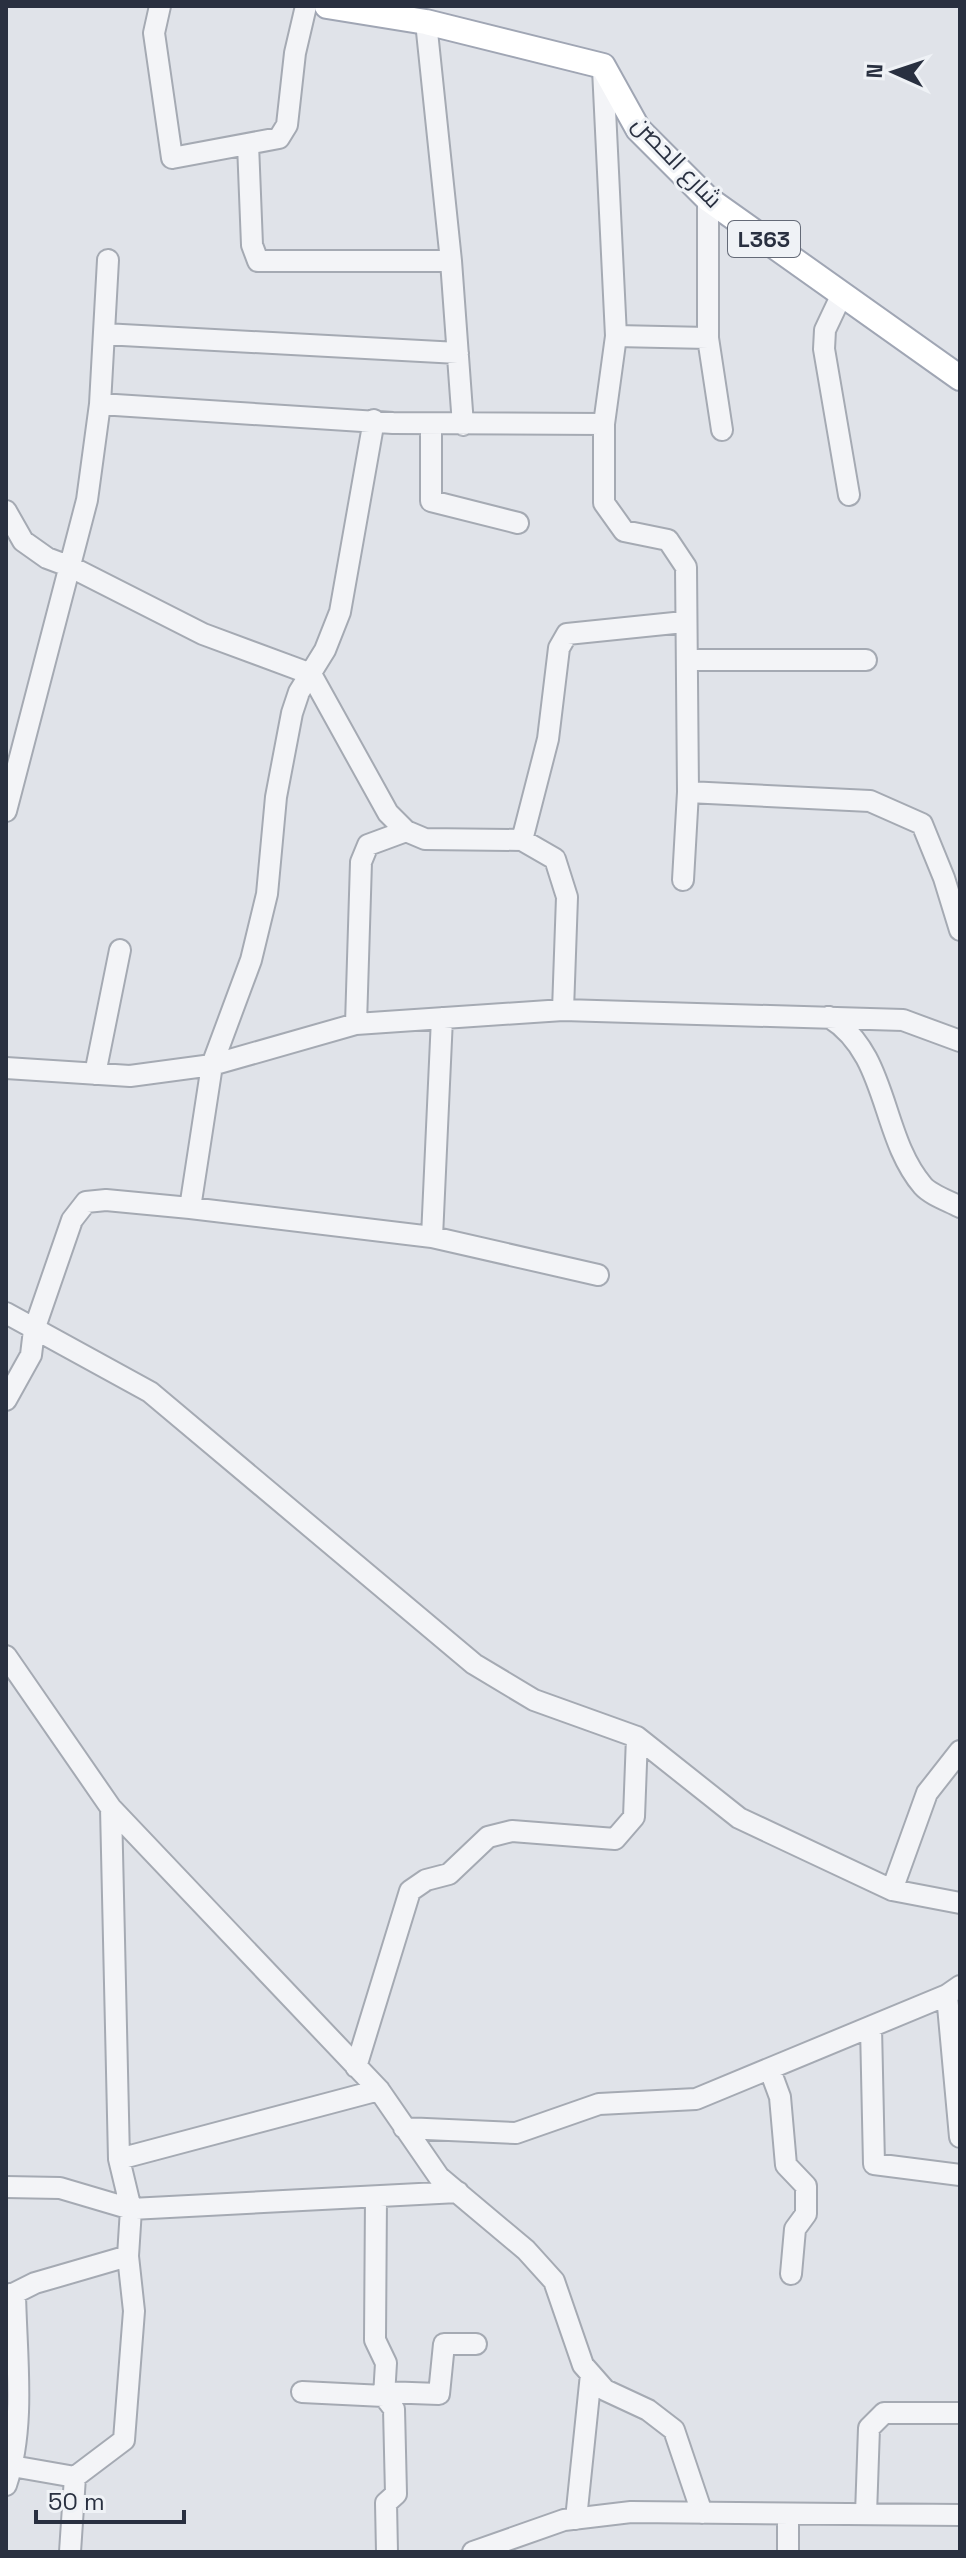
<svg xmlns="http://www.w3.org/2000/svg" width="966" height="2558" viewBox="0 0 966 2558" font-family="'Space Grotesk',Cairo,sans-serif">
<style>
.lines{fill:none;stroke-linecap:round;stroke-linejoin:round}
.minor-casing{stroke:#a5aab3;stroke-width:24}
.major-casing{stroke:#a0a6b4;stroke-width:28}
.minor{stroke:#f3f4f7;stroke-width:20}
.major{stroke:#fff;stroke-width:24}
.labels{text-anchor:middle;stroke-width:6;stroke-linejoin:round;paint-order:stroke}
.shield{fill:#eff2f6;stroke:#646a77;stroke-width:2}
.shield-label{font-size:22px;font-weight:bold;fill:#293040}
.street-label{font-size:24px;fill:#293040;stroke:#eff2f6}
</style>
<rect width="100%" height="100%" fill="#e0e3e9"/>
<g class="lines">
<g class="minor-casing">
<path id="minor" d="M160 6 154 33 172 158 279 138 287 125 295 53 306 6
M426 22 451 261 463 425
M603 69 616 336 604 424V503L624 531 668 540 686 567 688 792 683 880
M248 144 252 245 258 261H451
M708 199V338L722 430
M842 294 825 330 824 349 849 495
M104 334 458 353
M616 336 708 338
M100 404 393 423 604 424
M431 424V501L518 523
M6 511 23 541 47 558 71 567 203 634 311 674 388 813 406 831 425 839 522 840 555 859 567 897 563 1010
M688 660H866
M688 792 870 801 922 824 944 878 960 930
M6 811 87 500 100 404 108 260
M522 840 548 739 559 648 567 634 684 622
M829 1017C889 1054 880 1136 923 1186 931 1195 949 1201 960 1207
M356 1024 361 862 368 845 406 831
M6 1068 130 1076 212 1065 356 1024 563 1010 903 1020 960 1041
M95 1074 120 950
M190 1208 212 1065 251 960 267 894 276 797 292 713 299 692 325 650 340 612 374 420
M432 1237 442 1018
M6 1313 150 1392 474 1664 534 1700 637 1737 739 1818 892 1890 960 1903
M6 1400 31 1355 34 1330 72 1220 86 1202 106 1200 190 1208 432 1237 598 1275
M6 1656 111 1808 379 2090 439 2177 526 2250 554 2281 583 2365 605 2390 648 2410 674 2430 702 2513
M892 1890 927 1793 960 1751
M947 1995 960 2137
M871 2027 874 2164 960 2175
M356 2067 410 1891 426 1880 449 1874 488 1837 512 1831 615 1839 634 1817 637 1737
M770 2070 780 2097 786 2165 806 2186V2214L795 2229 791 2274
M404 2128 516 2133 599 2104 696 2099 947 1995 960 1986
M119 2159 379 2090
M6 2187 60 2188 131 2209 458 2192
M376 2197 375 2340 386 2363 384 2396 394 2409 396 2494 386 2503 387 2552
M15 2293 35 2283 128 2256
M6 2295 15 2293C16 2354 26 2426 6 2485
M302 2392 384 2396
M384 2392 439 2394 444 2344H476
M12 2466 75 2477
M788 2514V2552
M866 2514 869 2428 884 2413H960
M576 2519 591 2374
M70 2552 75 2477 124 2440 134 2311 128 2256 131 2209 119 2159 111 1808
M473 2552 564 2520 631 2512 960 2515"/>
</g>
<g class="major-casing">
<path id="major" d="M327 6 426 22 603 66 638 129 708 199 960 378"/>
</g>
<use href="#minor" class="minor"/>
<use href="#major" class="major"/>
</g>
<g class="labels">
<rect class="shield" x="728" y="221" width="72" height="36" rx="6"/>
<g class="shield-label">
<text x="764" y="247">L363</text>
</g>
<g class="street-label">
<text transform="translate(677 162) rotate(46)" y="8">شارع الحصن</text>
</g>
</g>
<rect width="966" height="2558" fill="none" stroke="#293040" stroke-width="16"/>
<g transform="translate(894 72) rotate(273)" stroke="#eff2f6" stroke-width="6" paint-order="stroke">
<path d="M0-6L14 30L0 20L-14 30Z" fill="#293040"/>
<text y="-12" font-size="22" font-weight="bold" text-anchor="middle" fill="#293040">N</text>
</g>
<path d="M36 2510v12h148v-12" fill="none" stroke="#293040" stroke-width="4"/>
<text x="48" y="2510" font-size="24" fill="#293040" stroke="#eff2f6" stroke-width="6" paint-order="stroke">50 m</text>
</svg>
